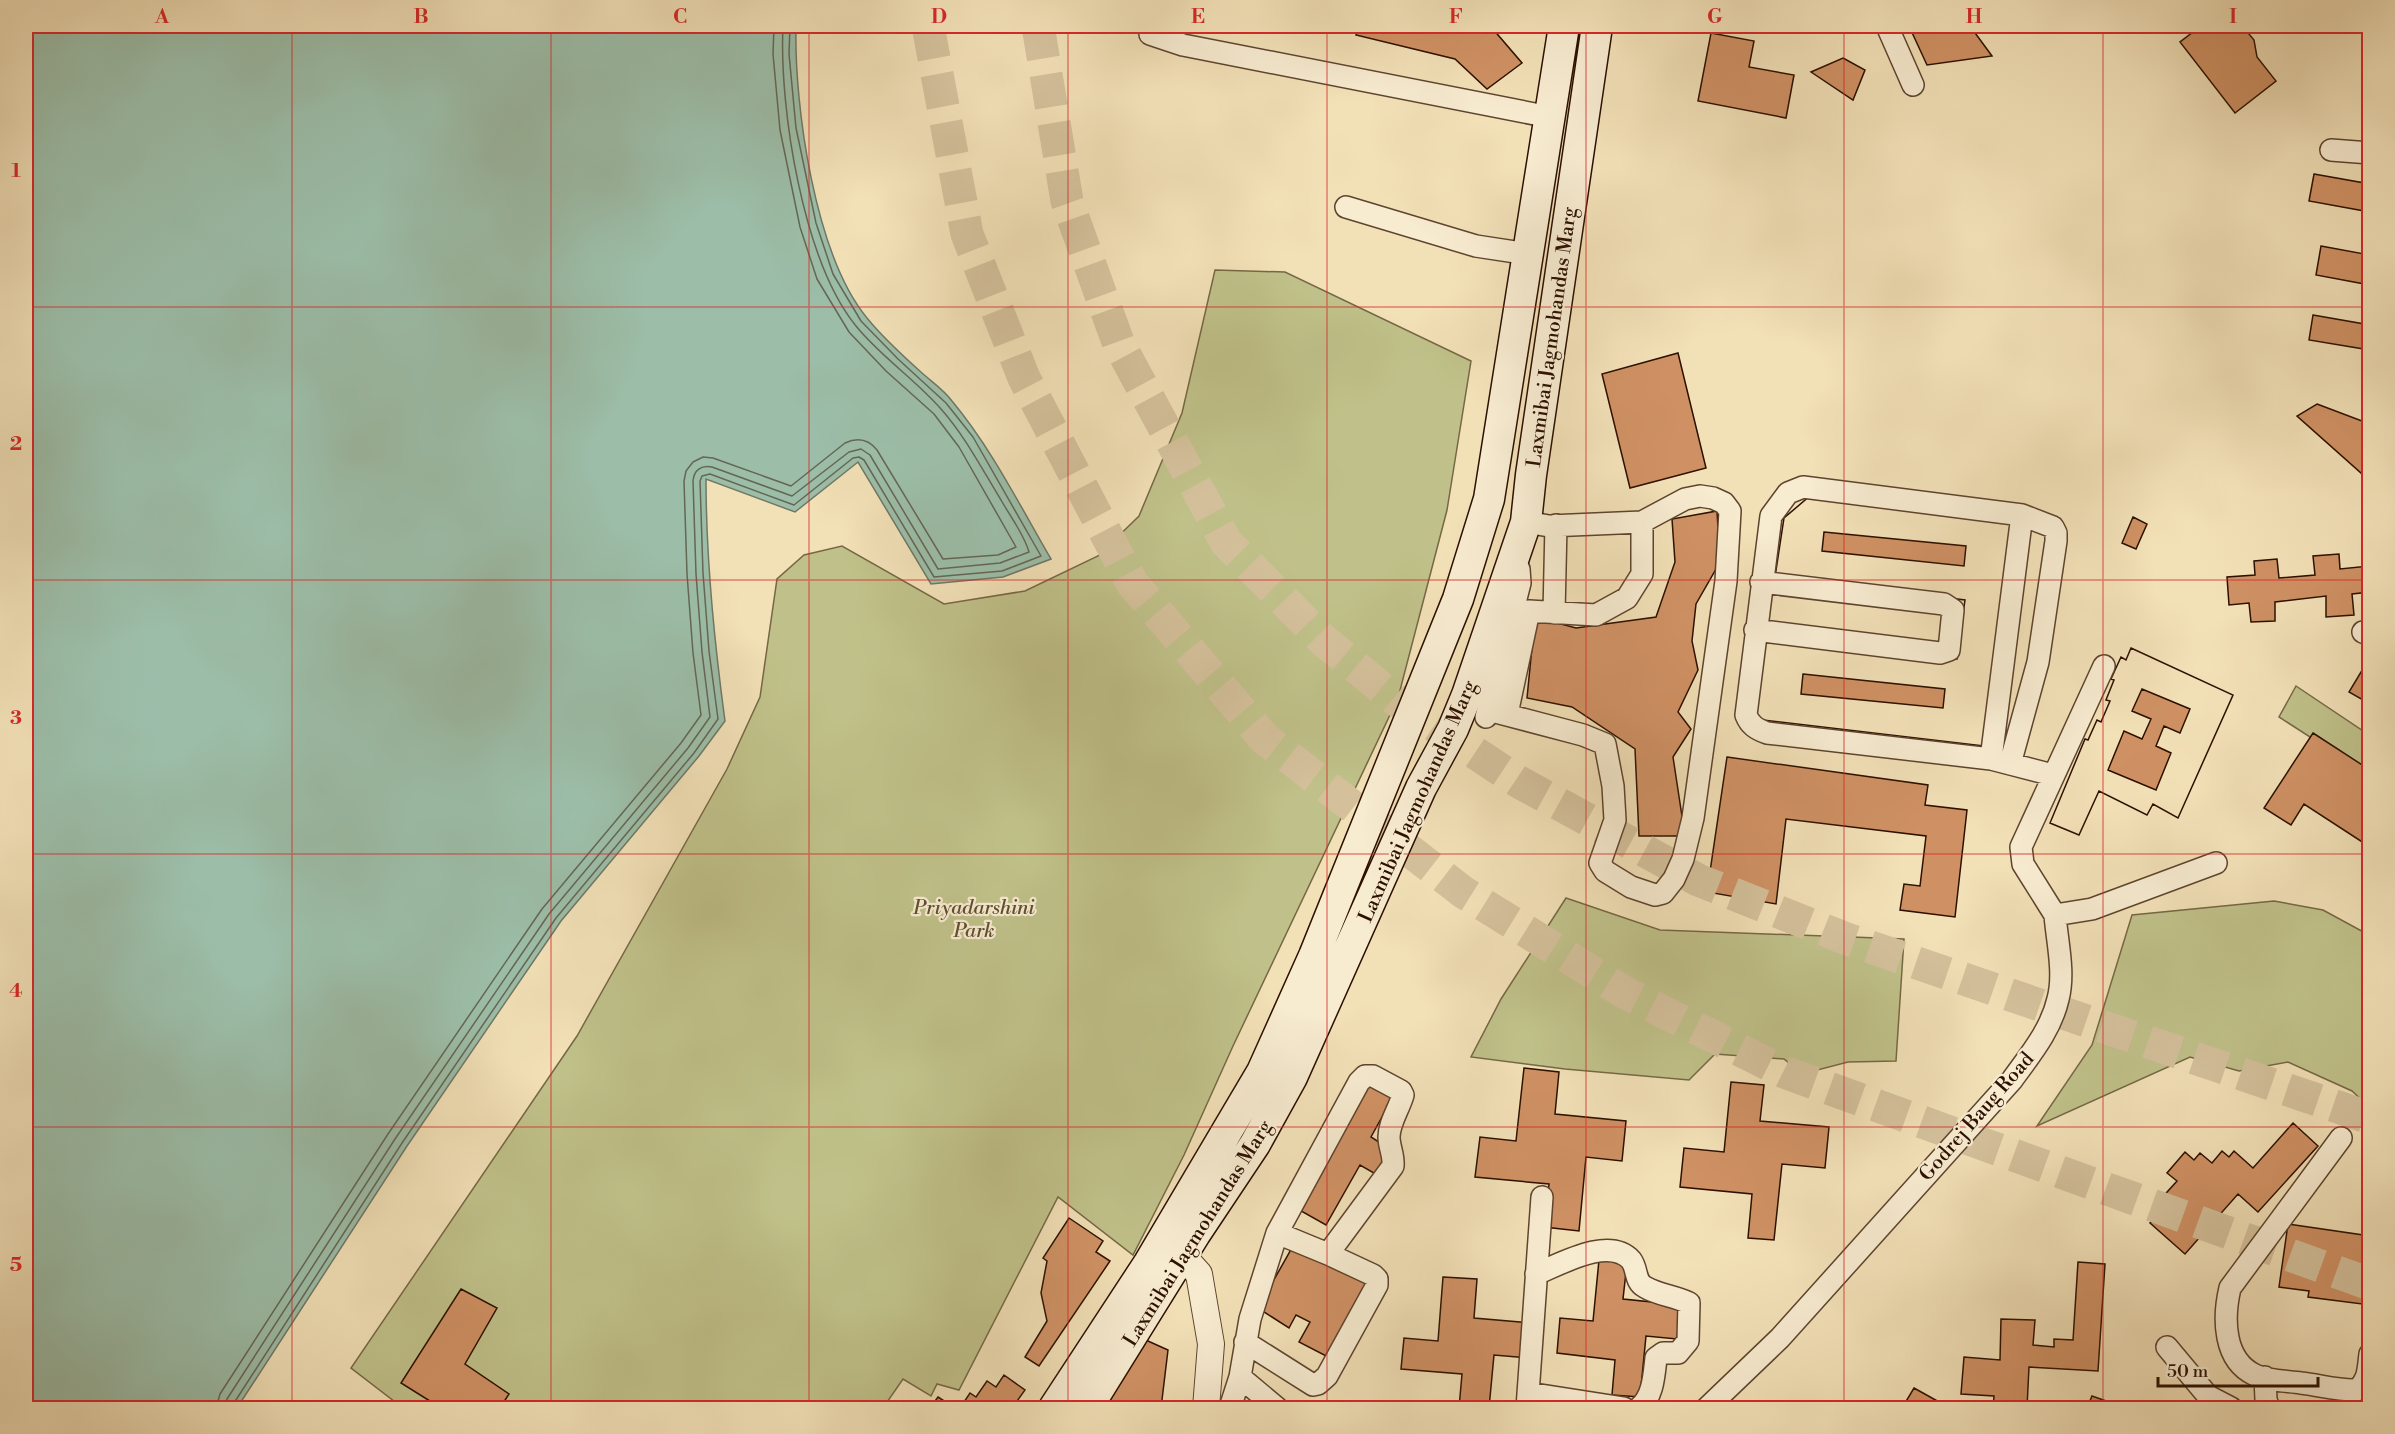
<svg xmlns="http://www.w3.org/2000/svg" width="2395" height="1434" viewBox="0 0 2395 1434" font-family="'Libre Bodoni',serif">
<style>
.green{fill:#c0c18a;stroke:#766845;stroke-width:1.5}
.water{fill:#9cbea9;stroke:#6f7865;stroke-width:1.5}
.lines{fill:none;stroke-linecap:round;stroke-linejoin:round}
.shore{stroke:#646754;stroke-width:1.5}
.building{fill:#cf9164;stroke:#2c1000;stroke-width:1.5;fill-rule:evenodd}
.motorway-tunnel{stroke:#d4c19c;stroke-width:33;stroke-dasharray:33 16;stroke-linecap:butt}
.minor-casing{stroke:#5e442e;stroke-width:24}
.tertiary-casing{stroke:#5e442e;stroke-width:28}
.secondary-casing{stroke:#2c1000;stroke-width:33}
.minor{stroke:#f7ebd0;stroke-width:21}
.tertiary{stroke:#f7ebd0;stroke-width:26}
.secondary{stroke:#f7ebd0;stroke-width:30}
.grid{fill:none;stroke:#d62828;stroke-width:1.5;stroke-opacity:0.55}
.labels{text-anchor:middle;stroke-width:4.5;stroke-linejoin:round;paint-order:stroke}
.street-label{font-size:20px;fill:#2c1000;stroke:#f7ebd0}
.park-label{font-size:20px;font-style:italic;fill:#604e30;stroke:#f7ebd0}
.neatline{fill:none;stroke:#d62828;stroke-width:2}
.grid-label{font-size:20px;text-anchor:middle;font-weight:bold;fill:#d62828}
</style>
<rect width="100%" height="100%" fill="#f2e0b7"/>
<filter id="stains"><feTurbulence type="fractalNoise" baseFrequency=".00333" numOctaves="4"/><feColorMatrix values="0 0 0 0 .2 0 0 0 0 .09 0 0 0 0 .02 0 0 0 .5 -.17"/></filter>
<radialGradient id="worn" r=".72"><stop offset=".6" stop-color="#630" stop-opacity="0"/><stop offset="1" stop-color="#630" stop-opacity=".3"/></radialGradient>
<path class="green" d="M1215 270 1285 272 1471 361 1447 510 1398 698 1233 1046 1184 1155 1133 1255 1058 1197 959 1390 937 1384 931 1396 903 1379 883 1408H403L351 1368 577 1036 727 769 760 697 777 579 804 555 842 546 944 604 1025 591 1098 556 1139 516 1182 413Z
M2296 686 2369 735V775L2279 717Z
M1566 898 1660 930 1904 939 1896 1061 1848 1062 1802 1074 1784 1059 1715 1054 1689 1080 1565 1069 1471 1057 1501 999Z
M2274 901 2323 910 2369 935V1107L2352 1091 2288 1062 2239 1071 2190 1057 2037 1126 2092 1045 2132 915Z"/>
<path class="water" d="M26 26H796C794 106 815 255 867 318 883 338 903 356 922 373 932 382 944 390 952 401 992 449 1020 506 1051 559L1003 577 931 584 858 462 795 512 706 479C706 560 714 640 725 721L699 756 561 921 407 1146 237 1408H26Z"/>
<g class="lines">
<path class="shore" d="M216 1408 220 1394 388 1134 542 909 681 743 701 715 693 653 687 574 684 481 686 471 693 462 703 457 713 458 791 486 845 443C858 437 869 440 877 450L943 559 998 555 1016 547 959 447 934 414 886 371 849 332 817 279 800 227 780 130 773 54 774 26
M225 1408 227 1399 395 1139 549 914 688 748 710 717 702 652 696 574 693 481C694 470 701 465 712 467L792 496 849 452 861 449 870 455 938 569 1000 563 1029 552C1024 534 1010 516 1001 500 982 469 965 436 941 409 915 379 881 357 856 326 803 261 779 108 783 26
M233 1408 234 1403 402 1143 556 918 694 753 718 719 709 651 703 573 700 481 702 476 710 474 794 505 853 458 859 457 864 460 934 577 1002 571 1041 556 973 437 946 403 898 359 861 321 833 274 816 223 796 128 789 54 790 26"/>
</g>
<path class="building" d="M1359 26H1437L1450 33 1453 26H1487L1492 28 1522 63 1487 89 1455 59 1356 35Z
M1909 26H1970L1992 56 1927 65Z
M2201 26H2235L2244 28 2254 40 2257 57 2276 81 2235 113 2180 42Z
M1711 33 1754 41 1749 67 1794 75 1786 118 1698 101Z
M1843 58 1865 70 1853 100 1811 72Z
M2368 105 2370 106V134L2364 133Z
M2314 174 2370 184V212L2309 201Z
M2321 246 2370 255V285L2316 275Z
M2313 315 2370 325V350L2309 340Z
M1678 353 1706 468 1630 488 1602 374Z
M2317 404 2370 424V481L2297 416Z
M1811 495 2011 517 1984 746 1754 719 1764 640 1957 659 1965 600 1775 577 1784 518ZM1824 532 1966 546 1964 566 1822 551ZM1803 674 1945 689 1943 708 1801 694Z
M1811 495 2011 517 1984 746 1754 719 1764 640 1957 659 1965 600 1775 577 1784 518Z
M1717 511 1720 562 1696 604 1692 641 1698 670 1678 712 1691 729 1673 757 1685 836H1639L1635 749 1572 707 1527 698 1535 617 1576 628 1656 617 1675 562 1672 519Z
M2133 517 2147 524 2136 549 2122 543Z
M2339 554 2340 569 2369 566 2370 592 2352 594 2354 615 2326 617V596L2275 602V621L2251 622 2249 603 2229 605 2227 577 2255 575 2254 561 2277 559 2279 578 2315 575 2313 556Z
M2131 648 2233 695 2178 818 2153 804 2147 815 2099 791 2079 835 2050 823 2085 739 2088 740 2097 720 2101 722 2110 701 2106 700 2114 680 2111 679 2121 657 2126 660ZM2142 689 2190 709 2180 733 2164 726 2156 746 2171 753 2156 790 2108 770 2124 731 2142 739 2151 719 2132 711Z
M2131 648 2233 695 2178 818 2153 804 2147 815 2099 791 2079 835 2050 823 2085 739 2088 740 2097 720 2101 722 2110 701 2106 700 2114 680 2111 679 2121 657 2126 660Z
M2364 667 2370 670V704L2349 692Z
M2313 733 2370 770V847L2304 804 2291 825 2264 808Z
M1727 757 1928 785 1925 805 1967 810 1955 917 1900 910 1904 884 1920 886 1926 836 1786 819 1776 904 1707 892Z
M1524 1068 1559 1072 1555 1114 1626 1121 1622 1161 1586 1157 1579 1231 1544 1227 1549 1184 1475 1177 1480 1137 1516 1141Z
M1365 1081 1393 1097 1371 1137 1382 1144 1388 1160 1379 1176 1360 1165 1326 1225 1294 1207Z
M1731 1082 1764 1085 1760 1121 1829 1127 1825 1168 1782 1164 1774 1240 1748 1238 1752 1194 1680 1187 1684 1148 1724 1152Z
M2293 1123 2318 1146 2258 1212 2238 1194 2185 1254 2150 1223 2166 1206 2159 1201 2177 1181 2167 1173 2185 1152 2194 1160 2200 1153 2212 1163 2222 1151 2229 1157 2234 1151 2253 1168Z
M1069 1218 1103 1241 1096 1252 1110 1261 1039 1366 1025 1357 1047 1321 1041 1293 1047 1261 1043 1258Z
M2288 1224 2370 1236V1305L2308 1297 2309 1291 2279 1287Z
M1293 1246 1376 1282 1330 1358 1299 1342 1310 1322 1296 1315 1289 1328 1258 1308Z
M1599 1260 1627 1263 1623 1299 1681 1305 1677 1339 1646 1336 1640 1397 1612 1395 1615 1360 1557 1353 1560 1318 1593 1321Z
M2078 1262 2105 1264 2098 1371 2029 1367 2027 1408H1993L1994 1396 1961 1394 1964 1357 2000 1360 2001 1319 2035 1320 2033 1345 2054 1347V1339L2073 1340Z
M1443 1277 1477 1279 1474 1318 1531 1323 1528 1358 1494 1355 1489 1408H1459L1462 1374 1401 1369 1404 1338 1438 1341Z
M461 1289 497 1308 465 1364 509 1394 500 1408H441L401 1383Z
M1139 1337 1168 1350 1161 1408H1097Z
M1004 1375 1025 1390 1012 1408H960L970 1393 976 1397 987 1381 996 1387Z
M1914 1388 1950 1408H1902Z
M2092 1396 2126 1408H2087Z
M938 1397 955 1408H930Z"/>
<g class="lines">
<path class="motorway-tunnel" d="M928 26 967 234 1024 378 1132 583 1264 738 1463 892 1624 992 1784 1072 2370 1284
M1038 26 1067 201 1118 342 1226 542 1323 640 1396 700 1519 782 1698 880 1847 939 2370 1118"/>
<g class="minor-casing">
<path id="minor" d="M1150 26V34L1183 45 1550 117
M1887 26 1913 85
M2331 150 2370 153
M1346 207 1476 246 1528 254
M1554 613 1556 525
M1755 630 1940 653 1949 650 1953 610 1944 604 1761 582
M2363 632 2370 635
M1488 710 1583 735 1605 744 1613 786 1615 820 1600 863 1605 871 1631 887 1655 895 1663 893 1674 879 1683 859 1693 818 1726 581 1730 511 1724 503 1713 498 1700 496 1685 499 1642 522 1549 526 1526 522
M1507 714 1529 611 1596 615 1627 598 1642 574V522
M1486 717 1520 583 1519 569
M1991 759 2022 515 1803 487 1788 493 1771 516 1746 715C1750 725 1756 729 1767 733L1991 759 2053 775
M2010 764 2038 662 2056 541V533L2053 527 2022 515
M2055 915 2023 864 2021 847 2104 666
M2341 1138 2230 1288C2223 1318 2223 1360 2255 1375 2268 1381 2287 1381 2301 1383 2319 1385 2339 1391 2357 1390 2369 1380 2368 1369 2370 1354
M1277 1233 1328 1254 1393 1166C1394 1155 1389 1147 1389 1137 1389 1123 1399 1109 1403 1095L1401 1091 1373 1076H1365L1359 1082 1277 1233 1250 1319 1240 1377 1277 1408
M1536 1274C1561 1264 1609 1236 1631 1260 1638 1269 1634 1281 1645 1287 1658 1295 1675 1296 1689 1303L1688 1341 1678 1353H1663L1656 1358C1654 1376 1653 1397 1639 1408
M1245 1342 1313 1385 1318 1384 1327 1376 1377 1285V1279L1373 1275 1328 1254
M2167 1347 2208 1396 2231 1408
M2265 1377 2266 1400 2269 1408
M1528 1393 1624 1408
M1230 1408 1240 1377
M1527 1408 1542 1197
M1707 1408 1780 1338 2012 1080C2030 1055 2051 1030 2058 999 2065 973 2057 941 2055 915L2092 909 2216 863"/>
</g>
<g class="tertiary-casing">
<path id="tertiary" d="M1166 1248 1189 1263 1199 1274 1211 1344 1206 1408"/>
</g>
<g class="secondary-casing">
<path id="secondary" d="M1054 1408 1149 1263 1262 1072 1314 956 1458 599 1489 499 1564 26
M1087 1408 1195 1234 1255 1144 1292 1077 1421 788 1453 729 1467 695 1526 522 1531 475 1597 26"/>
</g>
<use href="#minor" class="minor"/>
<use href="#tertiary" class="tertiary"/>
<use href="#secondary" class="secondary"/>
</g>
<path class="grid" d="M292 26V1408M551 26V1408M809 26V1408M1068 26V1408M1327 26V1408M1586 26V1408M1844 26V1408M2103 26V1408M26 307H2370M26 580H2370M26 854H2370M26 1127H2370"/>
<g class="labels">
<g class="street-label">
<text transform="translate(1551 337) rotate(-82)" y="7">Laxmibai Jagmohandas Marg</text>
<text transform="translate(1417 801) rotate(-66)" y="7">Laxmibai Jagmohandas Marg</text>
<text transform="translate(1976 1116) rotate(-49)" y="7">Godrej Baug Road</text>
<text transform="translate(1197 1233) rotate(-58)" y="7">Laxmibai Jagmohandas Marg</text>
</g>
<g class="park-label">
<text x="974" y="914">Priyadarshini<tspan x="974" dy="23">Park</tspan></text>
</g>
</g>
<rect width="2395" height="1434" fill="none" stroke="#f2e0b7" stroke-width="66"/>
<path d="M2158 1377v9h160v-9" fill="none" stroke="#2c1000" stroke-width="3"/>
<text x="2167" y="1377" font-size="18" fill="#2c1000" stroke="#f7ebd0" stroke-width="4.5" paint-order="stroke">50 m</text>
<rect x="33" y="33" width="2329" height="1368" class="neatline"/>
<g class="grid-label">
<text x="162" y="23">A</text>
<text x="421" y="23">B</text>
<text x="680" y="23">C</text>
<text x="939" y="23">D</text>
<text x="1198" y="23">E</text>
<text x="1456" y="23">F</text>
<text x="1715" y="23">G</text>
<text x="1974" y="23">H</text>
<text x="2233" y="23">I</text>
<text x="16" y="177">1</text>
<text x="16" y="450">2</text>
<text x="16" y="724">3</text>
<text x="16" y="997">4</text>
<text x="16" y="1271">5</text>
</g>
<rect width="100%" height="100%" filter="url(#stains)"/>
<rect width="100%" height="100%" fill="url(#worn)"/>
</svg>
